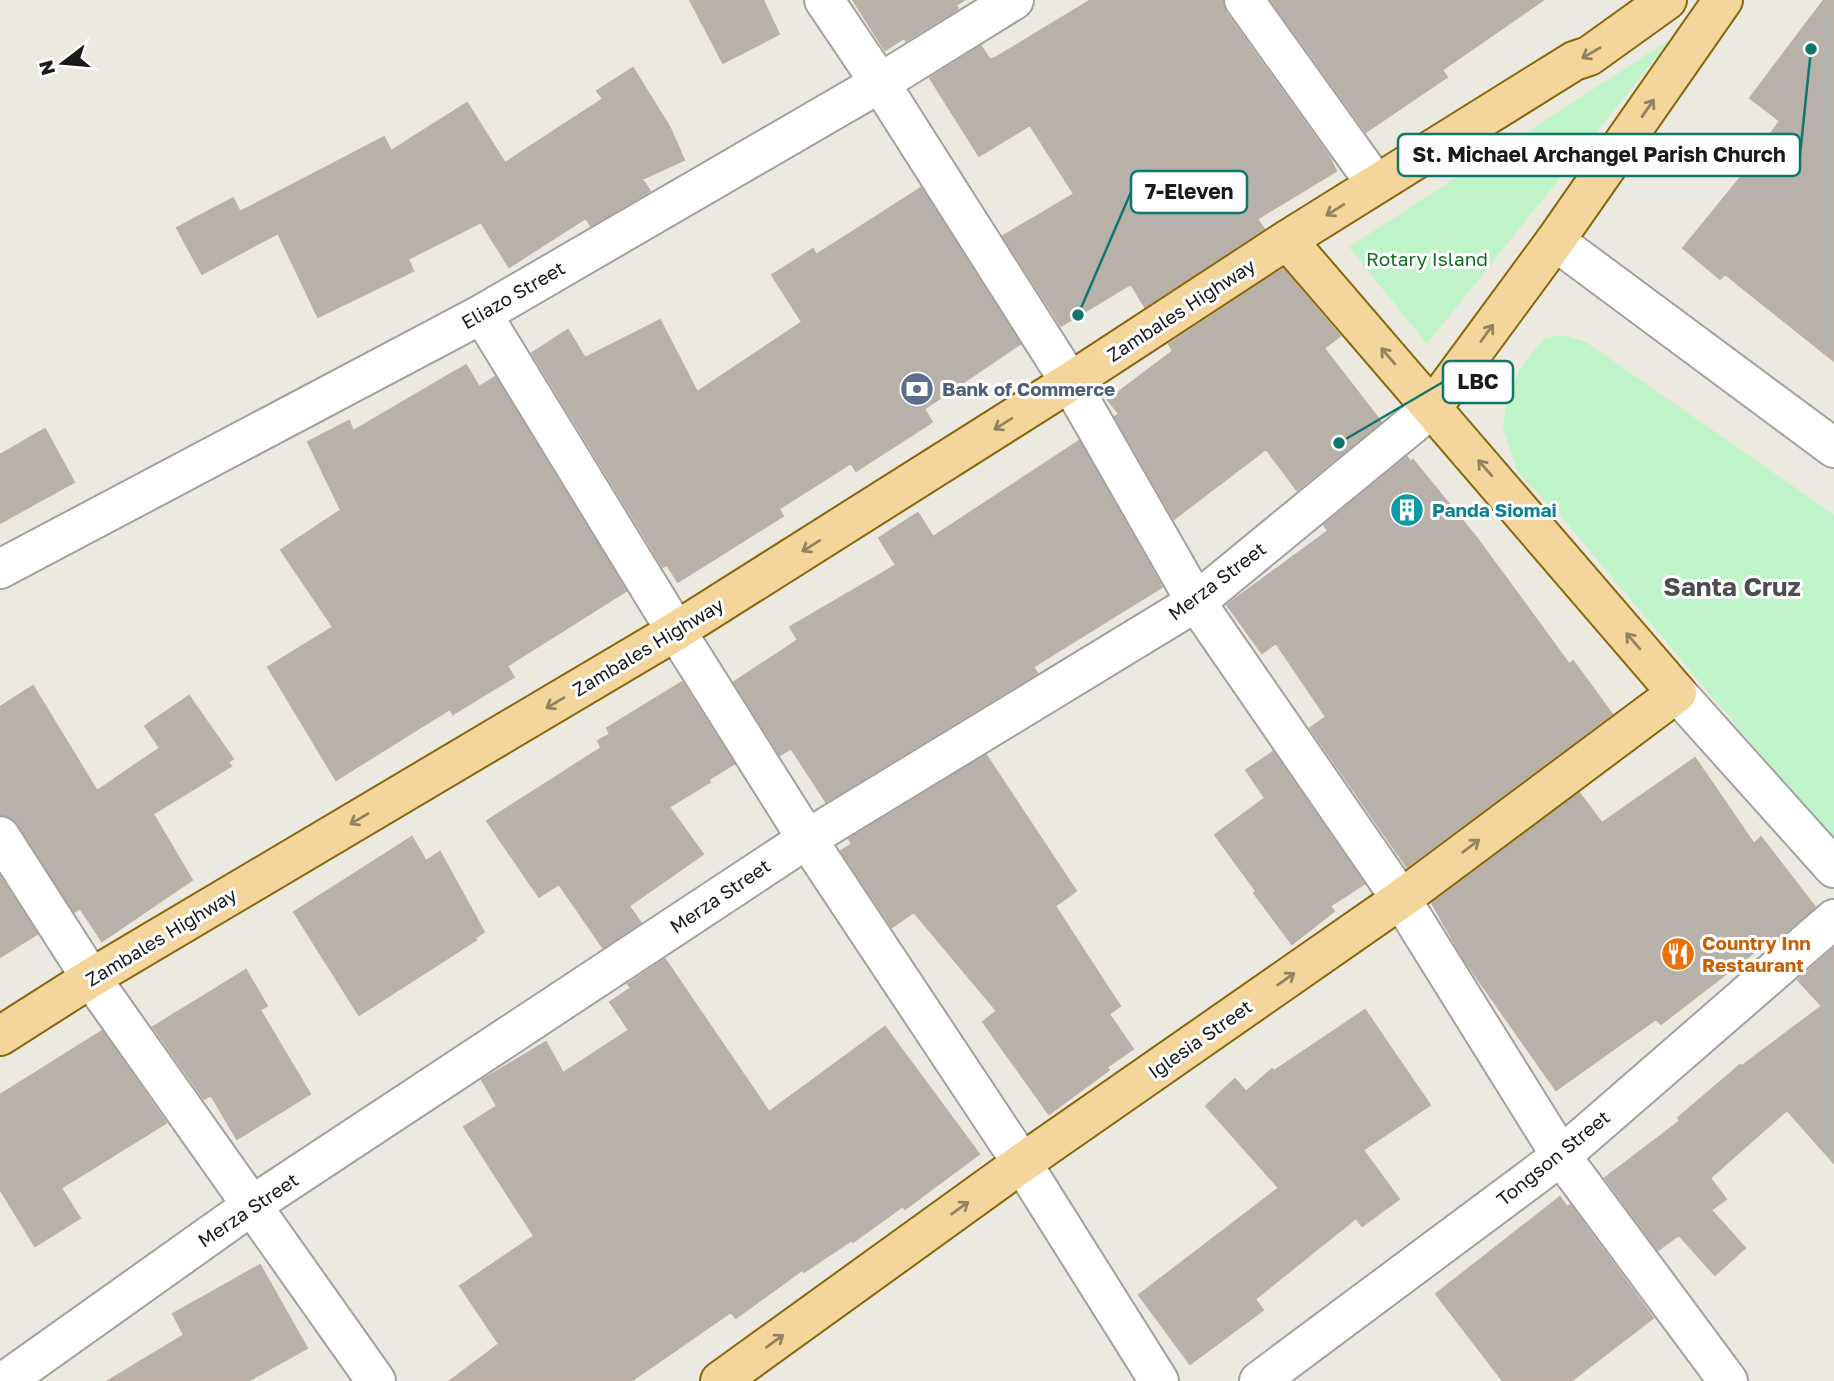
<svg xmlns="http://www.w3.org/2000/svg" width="1834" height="1381" viewBox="0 0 1834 1381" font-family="'Golos Text',sans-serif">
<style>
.park{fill:#bef4c7}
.building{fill:#b7b1aa;stroke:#bcb0a4;stroke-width:2}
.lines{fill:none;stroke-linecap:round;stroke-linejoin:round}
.minor-casing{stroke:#a1a1a1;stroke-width:42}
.tertiary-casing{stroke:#a1a1a1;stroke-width:42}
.primary-casing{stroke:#86670a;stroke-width:42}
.minor{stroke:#fff;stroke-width:38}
.tertiary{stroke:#fff;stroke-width:38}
.primary{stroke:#f4d69c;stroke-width:38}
.oneway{stroke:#928162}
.labels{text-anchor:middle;stroke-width:6;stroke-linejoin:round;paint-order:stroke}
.park-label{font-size:19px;fill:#126e22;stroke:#fff}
.street-label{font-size:19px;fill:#1a1a1a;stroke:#fff}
.service-label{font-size:19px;font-weight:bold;fill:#4e5e75;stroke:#fff;text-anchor:start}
.culture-label{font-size:19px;font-weight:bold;fill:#0d838f;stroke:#fff;text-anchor:start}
.food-label{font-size:19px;font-weight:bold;fill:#c56008;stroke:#fff;text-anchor:start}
.district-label{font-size:26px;font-weight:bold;fill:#4d4d4d;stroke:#fff}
.leader{fill:none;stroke:#0f766e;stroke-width:2.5}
.callout-dot{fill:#0f766e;stroke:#fff;stroke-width:2.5}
.callout{fill:#fff;stroke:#0f766e;stroke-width:2.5}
.callout-label{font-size:21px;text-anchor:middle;font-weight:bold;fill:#1a1a1a}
</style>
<rect width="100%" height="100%" fill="#ebe9e0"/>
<path class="park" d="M1671 39 1427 344 1349 247Z
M1561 335 1586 342 1834 515V842L1566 522 1518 473 1503 428 1508 392 1527 359 1544 339Z"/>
<path class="building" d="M690 0H763L779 34 723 63Z
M853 0H964L956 5 958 9 906 41 904 38 885 50Z
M1091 0H1222L1226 13 1330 158 1336 171 1257 219 1264 229 1145 307 1131 284 1061 326 1003 236 1074 194 1030 125 979 156 930 78 981 46 990 60 995 58Z
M1271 0H1543L1442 70 1447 77 1366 132Z
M1824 0H1834V361L1725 274 1720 279 1683 248 1764 149 1761 147 1780 121 1750 98Z
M633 68 670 128 684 160 642 179 650 191 591 226 586 218 509 267 481 222 408 259 413 271 318 317 278 233 202 274 177 228 233 198 240 212 384 137 391 151 467 103 505 163 603 99 597 91Z
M921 188 1020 344 924 409 932 422 856 471 851 463 779 509 783 516 678 582 667 565 663 567 532 353 568 330 585 358 660 320 697 392 802 322 772 275 813 249 816 255Z
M1283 269 1340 336 1324 348 1381 422 1297 490 1266 449 1174 519 1115 417 1119 414 1108 400 1173 351 1169 344Z
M466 365 479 387 495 377 626 591 507 666 514 677 453 714 450 709 336 780 268 667 333 627 281 550 341 510 308 442 349 421 353 431Z
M45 429 74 482 0 523V455Z
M1079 441 1162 587 1033 667 1037 673 826 802 791 748 780 755 734 682 798 640 790 627 896 565 879 538 918 513 933 537Z
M1407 457 1411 462 1413 460 1476 537 1569 664 1573 661 1612 714 1407 867 1310 728 1326 717 1276 643 1262 653 1227 605 1328 531 1324 525Z
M682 682 734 764 708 780 710 782 669 807 703 854 629 906 641 923 603 948 559 884 539 897 487 821 601 748 598 741 610 734 607 728Z
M33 686 97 791 160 748 145 726 189 696 233 759 228 762 231 766 153 814 192 880 102 941 80 908 74 912 18 824 11 817 0 814V707Z
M1273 752 1364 884 1330 906 1334 911 1292 944 1254 893 1256 891 1215 835 1265 798 1246 770Z
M986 755 1076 891 1055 906 1120 1006 1109 1014 1133 1049 1107 1067 1109 1070 1049 1114 983 1022 997 1011 914 912 892 927 841 851 852 844 849 839Z
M1695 758 1754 844 1761 837 1815 907 1768 947 1765 944 1661 1024 1656 1019 1556 1090 1463 958 1432 903 1579 793 1602 823Z
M412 837 426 861 440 852 484 932 475 938 476 940 359 1015 294 912Z
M0 877 37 934 0 957Z
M1834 948V1163L1787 1110 1710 1178 1726 1199 1711 1210 1745 1248 1715 1275 1679 1235 1658 1250 1605 1178 1680 1121 1678 1118 1740 1065 1742 1066 1822 1006 1798 980Z
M665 959 769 1112 885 1027 979 1154 905 1209 903 1206 853 1242 852 1240 804 1272 802 1270 736 1318 731 1312 631 1381H450L499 1344 460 1286 534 1236 464 1127 497 1106 482 1080 546 1042 563 1073 629 1030 610 1002 631 988 628 984Z
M246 970 267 1006 260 1010 310 1094 237 1139 211 1095 204 1099 153 1027Z
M1365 1010 1430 1105 1363 1150 1399 1199 1362 1226 1356 1218 1255 1299 1263 1310 1190 1364 1139 1295 1279 1188 1206 1106 1235 1079 1246 1092 1272 1069 1274 1071Z
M102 1031 166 1123 61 1188 80 1218 35 1246 0 1189V1095Z
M1560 1197 1567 1207 1570 1205 1653 1318 1571 1381H1503L1436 1294Z
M260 1265 307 1348 248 1381H108L184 1335 173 1314Z"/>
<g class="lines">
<g class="minor-casing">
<path id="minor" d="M824 0 880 83 1070 382
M1244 0 1376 184
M1555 241 1834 448
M482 314 676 631 807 839 1022 1163 1159 1381
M0 569 482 314 880 83 1014 0
M1677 693 1834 868
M0 836 91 978 376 1381
M5 1381 251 1206 807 839 1196 602 1432 408
M1259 1381 1561 1156 1834 919"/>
</g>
<g class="tertiary-casing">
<path id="tertiary" d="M1070 382 1196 602 1401 899 1561 1156 1728 1381"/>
</g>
<g class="primary-casing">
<path id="primary" d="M1432 408 1555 241 1723 0
M0 1036 91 978 676 631 1070 382 1287 240 1574 61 1589 56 1667 0
M720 1381 1022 1163 1401 899 1677 693 1287 240"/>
</g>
<use href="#minor" class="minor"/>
<use href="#tertiary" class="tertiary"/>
<use href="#primary" class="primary"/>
</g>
<defs><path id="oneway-shaft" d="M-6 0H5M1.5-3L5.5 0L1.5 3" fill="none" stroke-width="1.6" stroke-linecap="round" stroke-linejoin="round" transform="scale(1.75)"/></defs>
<g class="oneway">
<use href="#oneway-shaft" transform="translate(1591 53) rotate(150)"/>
<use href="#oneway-shaft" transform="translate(1648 108) rotate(-55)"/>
<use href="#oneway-shaft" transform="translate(1335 210) rotate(148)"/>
<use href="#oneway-shaft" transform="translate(1487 333) rotate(-54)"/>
<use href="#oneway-shaft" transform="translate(1388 356) rotate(-131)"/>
<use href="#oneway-shaft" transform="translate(1003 424) rotate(148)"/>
<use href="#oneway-shaft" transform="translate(1485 468) rotate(-131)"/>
<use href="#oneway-shaft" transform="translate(811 546) rotate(148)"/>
<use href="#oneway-shaft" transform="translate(1633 641) rotate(-131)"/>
<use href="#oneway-shaft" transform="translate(555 703) rotate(149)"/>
<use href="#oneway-shaft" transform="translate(359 819) rotate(149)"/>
<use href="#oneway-shaft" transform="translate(1471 846) rotate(-37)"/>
<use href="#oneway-shaft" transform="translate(1286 979) rotate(-35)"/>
<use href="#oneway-shaft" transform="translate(960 1208) rotate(-36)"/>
<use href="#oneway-shaft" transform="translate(775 1341) rotate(-36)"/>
</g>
<defs>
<g id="bank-disc" transform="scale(1.75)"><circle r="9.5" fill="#5c6f8a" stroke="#fff"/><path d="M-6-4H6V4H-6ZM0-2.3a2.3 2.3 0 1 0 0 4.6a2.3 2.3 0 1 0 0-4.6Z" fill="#fff"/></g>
<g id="building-disc" transform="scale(1.75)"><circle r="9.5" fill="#0f9aa8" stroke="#fff"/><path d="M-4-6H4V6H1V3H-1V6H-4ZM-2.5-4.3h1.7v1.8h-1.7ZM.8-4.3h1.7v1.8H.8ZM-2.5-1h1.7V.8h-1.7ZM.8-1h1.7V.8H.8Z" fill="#fff"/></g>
<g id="restaurant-disc" transform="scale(1.75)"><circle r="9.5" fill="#e8710a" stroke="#fff"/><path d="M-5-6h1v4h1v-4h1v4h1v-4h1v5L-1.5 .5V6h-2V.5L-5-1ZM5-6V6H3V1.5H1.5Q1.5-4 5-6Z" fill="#fff"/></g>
</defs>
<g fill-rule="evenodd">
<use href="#bank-disc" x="917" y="389"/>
<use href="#building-disc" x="1407" y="510"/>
<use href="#restaurant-disc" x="1678" y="954"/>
</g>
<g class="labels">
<g class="park-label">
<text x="1427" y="266">Rotary Island</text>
</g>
<g class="street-label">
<text transform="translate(513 295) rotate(-30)" y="7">Eliazo Street</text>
<text transform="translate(1181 310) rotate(-33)" y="7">Zambales Highway</text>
<text transform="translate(1217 581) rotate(-37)" y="7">Merza Street</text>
<text transform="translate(648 647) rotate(-31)" y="7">Zambales Highway</text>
<text transform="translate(720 896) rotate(-34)" y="7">Merza Street</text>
<text transform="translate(161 937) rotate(-31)" y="7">Zambales Highway</text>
<text transform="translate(1200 1039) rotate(-35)" y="7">Iglesia Street</text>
<text transform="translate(1553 1158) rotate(-39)" y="7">Tongson Street</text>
<text transform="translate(248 1210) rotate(-34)" y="7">Merza Street</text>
</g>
<g class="service-label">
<text x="942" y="396">Bank of Commerce</text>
</g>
<g class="culture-label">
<text x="1432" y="517">Panda Siomai</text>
</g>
<g class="food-label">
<text x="1702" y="950">Country Inn<tspan x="1702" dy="22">Restaurant</tspan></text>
</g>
<g class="district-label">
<text x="1732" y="596">Santa Cruz</text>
</g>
</g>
<path class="leader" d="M1811 49L1800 155M1078 315L1131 192M1339 443L1443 382"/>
<g class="callout-dot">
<circle cx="1811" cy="49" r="7"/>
<circle cx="1078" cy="315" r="7"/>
<circle cx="1339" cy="443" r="7"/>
</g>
<g class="callout">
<rect x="1398" y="134" width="402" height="42" rx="7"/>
<rect x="1131" y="171" width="116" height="42" rx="7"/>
<rect x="1443" y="361" width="70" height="42" rx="7"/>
</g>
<g class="callout-label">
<text x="1599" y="162">St. Michael Archangel Parish Church</text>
<text x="1189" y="199">7-Eleven</text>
<text x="1478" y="389">LBC</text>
</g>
<g transform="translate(63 63) rotate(254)" stroke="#ffffff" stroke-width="5" paint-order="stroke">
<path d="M0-5L12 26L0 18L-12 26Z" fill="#1a1a1a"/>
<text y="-10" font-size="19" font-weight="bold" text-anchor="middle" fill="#1a1a1a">N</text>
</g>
</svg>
